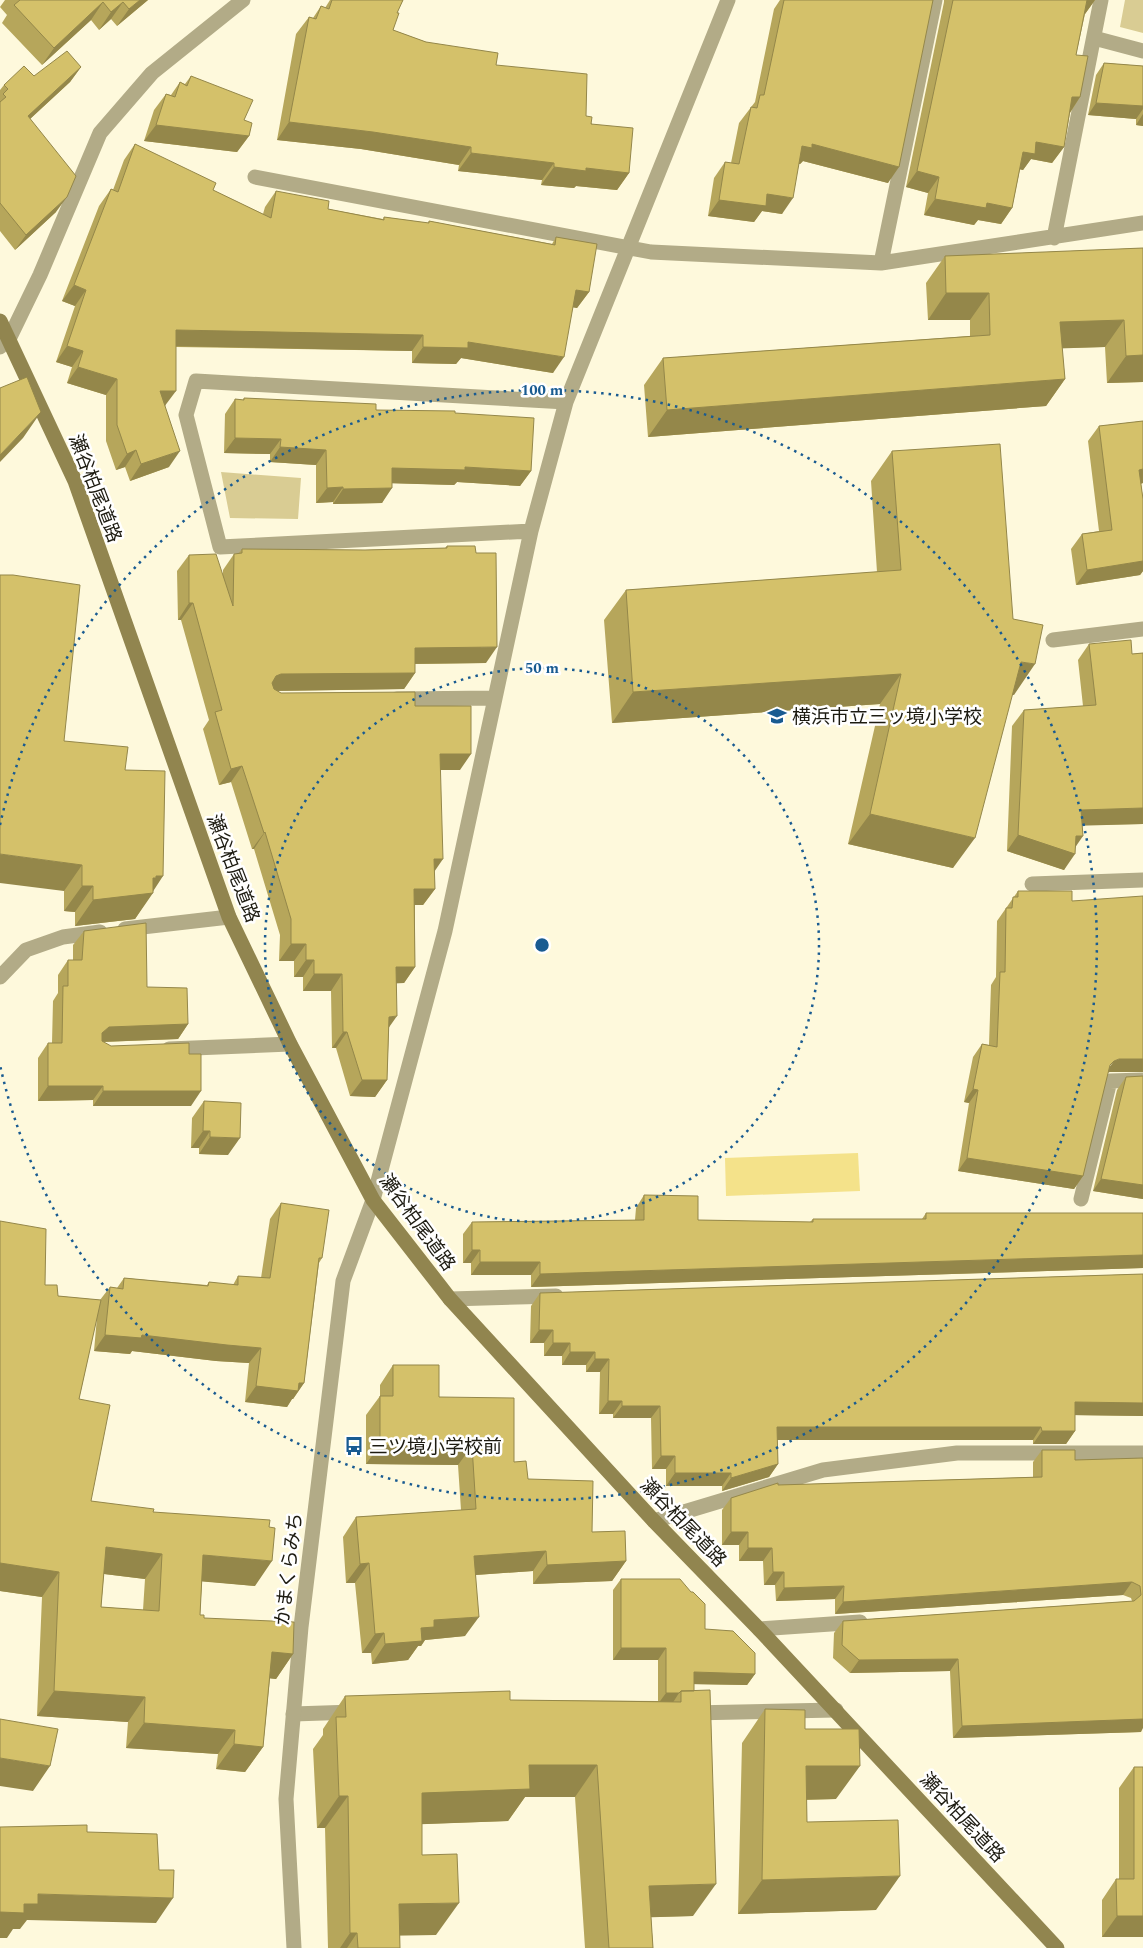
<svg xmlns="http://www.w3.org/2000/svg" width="1143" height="1948" viewBox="0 0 1143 1948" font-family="Spectral,'Noto Sans JP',serif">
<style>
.green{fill:#d9cc93}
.water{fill:#f4e28a}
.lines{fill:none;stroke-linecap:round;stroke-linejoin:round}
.minor{stroke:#b2ab87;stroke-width:15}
.tertiary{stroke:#b2ab87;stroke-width:15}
.secondary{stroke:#91854f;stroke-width:15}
.wall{fill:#b6a65b;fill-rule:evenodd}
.shaded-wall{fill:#94874a}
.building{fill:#d4c16a;stroke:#94874a;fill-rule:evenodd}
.ring{fill:none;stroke:#195b91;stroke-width:2.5;stroke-dasharray:2.5 5}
.labels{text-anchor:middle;stroke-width:5;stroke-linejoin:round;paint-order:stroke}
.street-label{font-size:19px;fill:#1d1b11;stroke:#fff}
.poi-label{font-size:19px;fill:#1d1b11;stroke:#fff;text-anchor:start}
.centre{fill:#195b91;stroke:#fff;stroke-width:2.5}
.ring-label{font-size:15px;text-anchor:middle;font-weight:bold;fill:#195b91;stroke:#fff;stroke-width:5;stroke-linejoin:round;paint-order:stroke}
</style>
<rect width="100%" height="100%" fill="#fef9dc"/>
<path class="green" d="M1125 0H1143V33L1120 27Z
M221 472 301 478 298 519 230 518Z"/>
<path class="water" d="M858 1153 860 1191 726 1196 725 1158Z"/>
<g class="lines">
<path class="minor" d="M1094 38 1143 51
M255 177 651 252 881 263 1143 223
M1054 238 1101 0
M881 263 935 0
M0 347 9 339 40 275 100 133 152 73 243 0
M531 531 220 547 186 415 196 381 566 402
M1053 640 1143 629
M397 699 495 698
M1032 884 1143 880
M125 929 229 917
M0 977 26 950 63 937 100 932
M169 1049 290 1044
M1081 1199 1110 1081 1143 1080
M373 1200 445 931 531 531 566 402 728 0
M450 1299 556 1296
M654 1521 823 1470 957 1453H1143
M759 1629 860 1622
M691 1713 836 1710
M293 1714 354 1712"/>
<path class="tertiary" d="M294 1948 286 1799 301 1627 343 1281 373 1200"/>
<path class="secondary" d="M0 321 75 481 229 917 290 1044 373 1200 450 1299 654 1521 759 1629 1057 1948"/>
</g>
<path class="wall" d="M5 0H148L117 26 111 19 99 30 91 20 42 65 2 23 7 15 0 7Z
M330 0H403L397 13 393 30 426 42 496 65 586 116 629 173 617 190 576 186 574 188 541 185 542 180 458 171 459 165 361 149 277 140 296 34 309 17 313 18 321 6 325 8Z
M780 0H933L888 183 803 161 800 164H799L782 214 762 211 754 222 708 216 714 178 725 162 731 163 739 123 755 102 774 9Z
M944 0H1095L1085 14 1076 55 1080 97 1070 113 1064 147 1052 163 1031 159 1023 170 1020 169 1012 208 1001 224 978 220 974 225 924 215 928 193 906 187 944 2Z
M1104 63 1143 66V126L1136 125V119L1088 115 1096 75Z
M81 67 70 82 30 119 56 212 15 250 0 231V90L4 85 34 76Z
M191 76 244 120 249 136 237 152 144 141 154 110 166 94 171 95 180 82 185 84Z
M135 144 213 190 263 214 265 207 276 191 328 209 383 219 384 217 428 223 429 221 552 244 556 237 589 292 577 308 573 307 553 373 461 358 456 364 412 363V351L176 347 165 407 169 467 130 481 125 467 116 470 106 441V395L67 383 72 367 56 362 75 306 62 301 99 206 111 189 113 190 124 160Z
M1143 248V382L1107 383 1105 347 1062 348 1065 379 1046 406 648 437 644 385 663 358 970 336V320H928L926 283 945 256Z
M244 398 376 410 455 413 531 471 520 486 457 482 454 485 392 483 382 503 333 504V502L316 503V465L270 462V454L224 453 225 414 235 399 243 400Z
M1143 421V483L1141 484 1143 499V571L1140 575 1076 585 1071 549 1082 534 1099 531 1088 441 1099 426Z
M892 451 1014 695 1012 694 953 868 848 844 880 704 612 723 604 620 626 590 877 572 871 481Z
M447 546 486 663 415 664V673L404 689 277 691 281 693 415 706 460 770H440L434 872 435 889 423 905H415V967L404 983H396L389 1028 387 1080 375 1097 350 1096 336 1048H332L331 991H303V977H294V961H279L280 935 254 849H252L231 782 219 785 203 729 209 720 181 620H178L177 571 189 555 223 575V570L234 554H238L242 549 365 550 445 548Z
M1089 644 1132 654 1143 653V824L1082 825 1076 846 1064 870 1007 851 1012 726 1024 710 1083 706 1078 660Z
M64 741 125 770 153 891 135 919 75 926V912L64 911Z
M1018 891 1072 901 1110 1072H1108L1083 1176 1074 1189 958 1171 969 1103 964 1102 973 1057 982 1044 989 1045 991 985 996 977 997 921Z
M84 931 188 1024 178 1039 103 1042 191 1106H93V1100L38 1101V1058L48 1043H52L53 1001 58 993V975L68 960H73V945Z
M1143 1076V1199L1093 1191 1117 1090 1126 1077Z
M204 1101 228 1155 199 1154V1148H191L192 1118Z
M644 1195 698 1220 810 1222 813 1219H922L926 1213H1143V1268L531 1287V1275H471V1263H463V1234L472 1222 635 1220 636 1208Z
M281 1203 322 1258 319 1263 304 1383 293 1399H292L287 1407 245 1402 249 1363 216 1361 132 1351 130 1354 94 1351 97 1317 79 1399 91 1501 153 1512 255 1586 202 1581 200 1615 204 1618 293 1654 276 1679 270 1678 263 1747 245 1772 216 1769 218 1754 126 1748 128 1722 37 1716 42 1597 0 1591V1221L45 1285 58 1296 100 1300 110 1287 117 1288 124 1278 207 1285 209 1282 233 1285 238 1276 261 1278 270 1219ZM104 1574 145 1579 143 1610 101 1607Z
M1143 1274V1416L1075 1415V1431L1066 1444H1033V1440H777L778 1464 769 1477 722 1491V1486H666V1469H652L651 1418H613V1414H599L600 1372H586V1365H562V1356H544V1343H530L531 1306 540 1293Z
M393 1365 439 1397 514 1462 528 1479 592 1532 626 1561 612 1581 533 1584V1571L476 1575 465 1636 425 1640 421 1646H418L408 1660 372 1664 371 1653H362L355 1583H346L343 1537 356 1517 461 1510 458 1465 366 1464V1415L380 1396V1385Z
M1042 1450 1075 1460 1143 1458 1141 1732 953 1738 950 1671 850 1673 833 1658 834 1633 843 1621 1132 1601 1131 1598 1123 1595 835 1614V1599L776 1601 775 1585H764L763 1561H739V1545H722V1510L731 1498 778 1485 1033 1477V1462Z
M621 1579 705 1629 755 1674 747 1685 694 1684 693 1916 651 1917 653 1948H585L575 1797H525L508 1821 422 1824V1855L436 1935H400V1948H328L325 1828H317L313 1749 323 1735V1729L345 1696 510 1700 658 1701V1660H613V1590Z
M765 1709 805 1729 836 1799 806 1800 807 1822 876 1910 738 1914 742 1743Z
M1134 1767 1143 1937H1102V1900L1116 1879H1119V1788Z"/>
<path class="shaded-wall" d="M140 0H148L117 26 129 9Z
M1086 0H1095L1085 14 1077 13Z
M103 2 91 20 42 65 54 48Z
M123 2 111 19 99 30 111 12Z
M81 67 70 82 17 131 28 116Z
M1072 97H1080L1069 114Z
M1096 103 1143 106V109L1136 119 1088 115Z
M1143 114V126L1136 125Z
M289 122 373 132 471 147 459 165 361 149 277 140Z
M156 125 249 136 237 152 144 141Z
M1036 142 1064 147 1052 163 1031 159 1023 170 1012 168 1023 152Z
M812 144 899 167 888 183 803 161 800 164 790 162 802 146Z
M471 153 554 163 542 180 458 171Z
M554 167 586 168 629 173 617 190 576 186 574 188 541 185Z
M917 171 939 177 928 193 906 187Z
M767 194 793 198 782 214 762 211 754 222 708 216 719 200Z
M67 197 56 212 15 250 26 235Z
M935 199 987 203 1012 208 1001 224 978 220 974 225 924 215Z
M74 285 86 290 75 306 62 301Z
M576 290 589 292 577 308 564 306Z
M946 293H989L970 320H928Z
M1124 320 1105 347 1042 349 1060 322Z
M176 330 423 335 412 351 164 346Z
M468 342 564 357 553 373 461 358 456 364 412 363 423 347Z
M67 346 83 351 72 367 56 362Z
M1143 355V382L1107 383 1126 356Z
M78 367 117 379 106 395 67 383Z
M1065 379 1046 406 648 437 667 410Z
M160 391H176L164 407Z
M41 412 23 438 0 462V455Z
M235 438 281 439 270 454 224 453Z
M280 447 326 450 316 465 270 462Z
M136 450 125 467 116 470 127 454Z
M180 451 169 467 130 481 141 464Z
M465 467 531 471 520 486 457 482 454 485 381 483 392 468Z
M1143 469V483L1128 485 1139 470Z
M343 487 333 502 316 503 327 488Z
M392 488 382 503 333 504 343 489Z
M1143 561V571L1140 575 1076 585 1087 570Z
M189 603H193L181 620H178Z
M497 647 486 663 403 664 415 648Z
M1021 662 1035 664 1014 695 999 692Z
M415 673 404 689 270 691 265 692 276 676 281 674Z
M901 674 880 704 612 723 633 692Z
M440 754H471L460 770H428Z
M242 766 231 782 219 785 231 769Z
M1143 808V824L1070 826 1081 810Z
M870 814 975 838 953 868 848 844Z
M265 832 254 849H252L264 833Z
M1018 835 1076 836H1083L1072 852 1075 854 1064 870 1007 851Z
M0 854 82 865 64 891 0 883Z
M434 859H443L432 875Z
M156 876H163L152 893H153L135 919 75 926 93 900 153 878Z
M82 886H93L75 912 64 911Z
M414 889H435L423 905H403Z
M291 944H306L294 961H279Z
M306 960H314L303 977H294Z
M396 967H415L404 983 384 984Z
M314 974H342L331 991H303Z
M397 1016 385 1033 389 1017Z
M188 1024 178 1039 99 1042 102 1033 109 1027Z
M343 1032H347L336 1048H332Z
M1119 1059H1143V1072H1110L1105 1073 1114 1061Z
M362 1080H387L375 1097 350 1096Z
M48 1086H103L93 1100 38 1101Z
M973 1089 978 1090 969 1103 964 1102Z
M103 1091H201L191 1106H93Z
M203 1131H210L199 1148H191Z
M210 1137 240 1138 228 1155 199 1154Z
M967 1158 1083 1176 1074 1189 958 1171Z
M1101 1179 1143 1185V1199L1093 1191Z
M472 1250H480L471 1263H463Z
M1143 1255V1268L531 1287 540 1274Z
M480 1262H540L531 1275H471Z
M539 1330H553L544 1343H530Z
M105 1335H142L261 1348 249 1363 216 1361 132 1351 130 1354 94 1351Z
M553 1343H570L562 1356H544Z
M570 1352H595L586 1365H562Z
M595 1359H609L600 1372H586Z
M299 1383H304L293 1399H292L287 1407 245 1402 256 1386Z
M608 1401H622L613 1414H599Z
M1075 1402 1143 1403V1416L1066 1415Z
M622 1406H660L651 1418H613Z
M777 1427H1041L1033 1440H768Z
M1042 1431H1075L1066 1444H1033Z
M380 1445 472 1446 458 1465 366 1464Z
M661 1456H675L666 1469H652Z
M778 1464 769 1477 722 1491 731 1478Z
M675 1473H731L722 1486H666Z
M731 1532H748L739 1545H722Z
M106 1547 162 1554 145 1579 88 1572Z
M748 1548H772L763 1561H739Z
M546 1551 533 1571 461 1576 474 1556Z
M203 1555 272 1561 255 1586 185 1580Z
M626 1561 612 1581 533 1584 547 1565Z
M0 1563 59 1572 42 1597 0 1591Z
M369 1563 355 1583H346L360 1564Z
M773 1572H784L775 1585H764Z
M1132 1582 1123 1595 835 1614 843 1602Z
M844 1586 835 1599 776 1601 784 1588Z
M479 1617 465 1636 425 1640 421 1646H418L408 1660 372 1664 385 1644 421 1628 434 1620Z
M384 1633 371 1653H362L375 1634Z
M621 1648H666L658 1660H613Z
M272 1652 293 1654 276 1679 255 1677Z
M958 1659 950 1671 850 1673 859 1660Z
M694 1672 755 1674 747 1685 686 1684Z
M54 1691 145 1697 128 1722 37 1716Z
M666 1693H679L672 1704H658Z
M1143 1716V1728L1141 1732 953 1738 962 1726Z
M144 1723 235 1730 218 1754 126 1748Z
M234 1744 263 1747 245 1772 216 1769Z
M0 1758 50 1766 33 1791 0 1786Z
M529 1765H597L575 1797H525L508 1821 400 1825 422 1793Z
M806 1766H860L836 1799 782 1800Z
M339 1796H348L325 1828H317Z
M900 1876 876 1910 738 1914 762 1880Z
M716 1884 693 1916 627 1918 649 1886Z
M38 1894 173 1898 156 1923 27 1920 20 1929H13L7 1938H0V1912L24 1904Z
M459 1903 436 1935 376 1936 399 1904Z
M1117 1916H1143V1937H1102Z
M350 1933H357L347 1948H340Z"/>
<path class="building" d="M20 0H140L129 9 123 2 111 12 103 2 54 48 14 5Z
M332 0H403L397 13H399L393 30 426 42 498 53 496 65 587 74 586 116 592 117 591 124 633 128 629 173 586 168V171L554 167V163L471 153V147L373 132 289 122 309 17 316 19 321 6 329 9Z
M784 0H933L899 167 812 144V148L802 146 793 198 767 194 766 206 719 200 725 162 739 164 751 107 757 108 760 95H764Z
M953 0H1087L1076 55 1088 56 1080 97H1072L1064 147 1036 142 1035 154 1023 152 1012 208 987 203 986 208 935 199 939 177 917 171Z
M67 51 81 67 28 116 76 176 67 197 26 235 0 203V102L6 97 3 94 8 89 4 85 24 66 34 76Z
M1104 63 1143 66V106L1096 103Z
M191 76 253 100 244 120 252 123 249 136 156 125 166 94 175 97 180 82 187 86Z
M135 144 216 183 213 190 271 218 276 191 329 201 328 209 384 220V217L429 223V221L555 245 556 237 597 244 589 292 576 290 564 357 468 342V348L423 347V335L176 330V391H160L180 451 141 464 136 450 127 454 117 425V379L78 367 83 351 67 346 86 290 74 285 111 189 118 192Z
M1143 248V355L1126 356 1124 320 1060 322 1065 379 667 410 663 358 990 335 989 293H946L945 256Z
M27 377 41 412 0 455V388Z
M244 398 376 404V410L455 411V413L534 418 531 471 465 467V470L392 468V488L343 489V487L327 488 326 450 280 447 281 439 235 438V399L244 400Z
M1143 421V469L1139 470 1143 499V561L1087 570 1082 534 1112 530 1099 426Z
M1000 444 1013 619 1043 625 1035 664 1021 662 975 838 870 814 901 674 633 692 626 590 901 570 892 451Z
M447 546H475L476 553H496L497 647 415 648V673L281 674 276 676 272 683 274 689 281 693 415 692V706H471V754H440L443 859H434L435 889H414L415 967H396L397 1016 389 1017 387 1080H362L347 1032H343L342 974H314V960H306V944H291V919L265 832 264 833 242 766 231 769 215 712 222 710 193 603H189V555L216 554 233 606 234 554 242 553V549L365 550 447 548Z
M0 575H13L80 585 64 741 128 747 125 770 165 771 163 876H156V878H153V893L93 900V886H82V865L0 854Z
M1131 640 1132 654 1143 653V808L1081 810 1083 836H1076L1075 854 1018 835 1024 710 1096 705 1089 644Z
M1018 891H1072V901L1143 896V1059H1119L1114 1061 1110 1065 1083 1176 967 1158 978 1090 973 1089 982 1044 997 1047 1000 972H1005L1006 908H1012L1013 897H1018Z
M146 923 147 987 187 988 188 1024 109 1027 102 1033V1041L111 1046 189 1043V1054H201V1091H103V1086H48V1043H62L63 986H68V960H82L84 931Z
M1143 1076V1185L1101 1179 1126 1077Z
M204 1101 241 1103 240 1138 210 1137V1131H203Z
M644 1195 698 1196V1220L813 1222V1219H926V1213H1143V1255L540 1274V1262H480V1250H472V1222L644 1220Z
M281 1203 329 1210 322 1258H319L304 1383H299L298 1391 256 1386 261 1348 227 1345 142 1335 141 1338 105 1335 110 1287 123 1289 124 1278 208 1286 209 1282 238 1285V1276L270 1278Z
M0 1221 46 1229 45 1285H57L58 1296 101 1300 79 1399 110 1405 91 1501 154 1509 153 1512 270 1520 269 1527 275 1528 272 1561 203 1555 200 1615H204V1618L294 1622 293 1654 272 1652 263 1747 234 1744 235 1730 144 1723 145 1697 54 1691 59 1572 0 1563ZM106 1547 162 1554 159 1611 101 1607Z
M1143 1274V1403L1075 1402V1431H1042L1041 1427H777L778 1464 731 1478V1473H675V1456H661L660 1406H622V1401H608L609 1359H595V1352H570V1343H553V1330H539L540 1293Z
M393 1365H439V1397L514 1398V1462L526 1461 528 1479 593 1481 592 1532 625 1531 626 1561 547 1565 546 1551 474 1556 479 1617 434 1620V1627L421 1628 422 1641 385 1644 384 1633 375 1634 369 1563 360 1564 356 1517 476 1509 472 1446 380 1445V1396H393Z
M1042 1450H1075V1460L1143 1458V1719L962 1726 958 1659 859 1660 842 1645 843 1621 1134 1601 1141 1595 1140 1586 1132 1582 843 1602 844 1586 784 1588V1572H773L772 1548H748V1532H731V1498L778 1483V1485L1042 1477Z
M621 1579H680L691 1592H693L705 1604V1629L733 1631 755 1653V1674L694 1672V1691H681L679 1693H666V1648H621Z
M710 1690 716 1884 649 1886 653 1948H609L597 1765H529L530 1789 422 1793V1855L457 1854 459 1903 399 1904 400 1948H358L357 1933H350L348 1796H339L336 1717H346L345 1696 510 1691V1700L681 1702V1691Z
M765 1709 805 1710V1729H859L860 1766H806L807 1822 898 1820 900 1876 762 1880Z
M0 1719 58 1729 50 1766 0 1758Z
M1134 1767H1143V1916H1117L1116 1879H1134Z
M87 1825V1832L157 1834 159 1870H174L173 1898 38 1894V1904H24V1913L0 1912V1827Z"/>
<g class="ring">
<circle cx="542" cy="945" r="277"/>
<path d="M0 825A555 555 0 1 1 0 1065"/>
</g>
<defs>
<g id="school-bare" transform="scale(1.5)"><path d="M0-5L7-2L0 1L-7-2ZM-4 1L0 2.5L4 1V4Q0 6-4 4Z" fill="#195b91" stroke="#fff" stroke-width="2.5" paint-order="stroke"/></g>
<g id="bus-bare" transform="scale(1.5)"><path d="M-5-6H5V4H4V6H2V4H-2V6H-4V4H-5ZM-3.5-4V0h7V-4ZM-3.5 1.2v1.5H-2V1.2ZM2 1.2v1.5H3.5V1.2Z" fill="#195b91" stroke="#fff" stroke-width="2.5" paint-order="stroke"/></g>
</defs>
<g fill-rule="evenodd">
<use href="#school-bare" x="777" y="716"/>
<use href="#bus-bare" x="354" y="1446"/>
</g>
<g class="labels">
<g class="street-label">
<text transform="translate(96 488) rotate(69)" y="7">瀬谷柏尾道路</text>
<text transform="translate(234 868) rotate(69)" y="7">瀬谷柏尾道路</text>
<text transform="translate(418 1222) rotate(54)" y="7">瀬谷柏尾道路</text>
<text transform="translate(684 1522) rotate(46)" y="7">瀬谷柏尾道路</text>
<text transform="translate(288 1569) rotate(-83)" y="7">かまくらみち</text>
<text transform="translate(963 1817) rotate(47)" y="7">瀬谷柏尾道路</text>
</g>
<g class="poi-label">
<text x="792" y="723">横浜市立三ッ境小学校</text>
<text x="369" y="1453">三ツ境小学校前</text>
</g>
</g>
<circle cx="542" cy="945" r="8" class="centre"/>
<g class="ring-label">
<text x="542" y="395">100 m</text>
<text x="542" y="673">50 m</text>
</g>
</svg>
